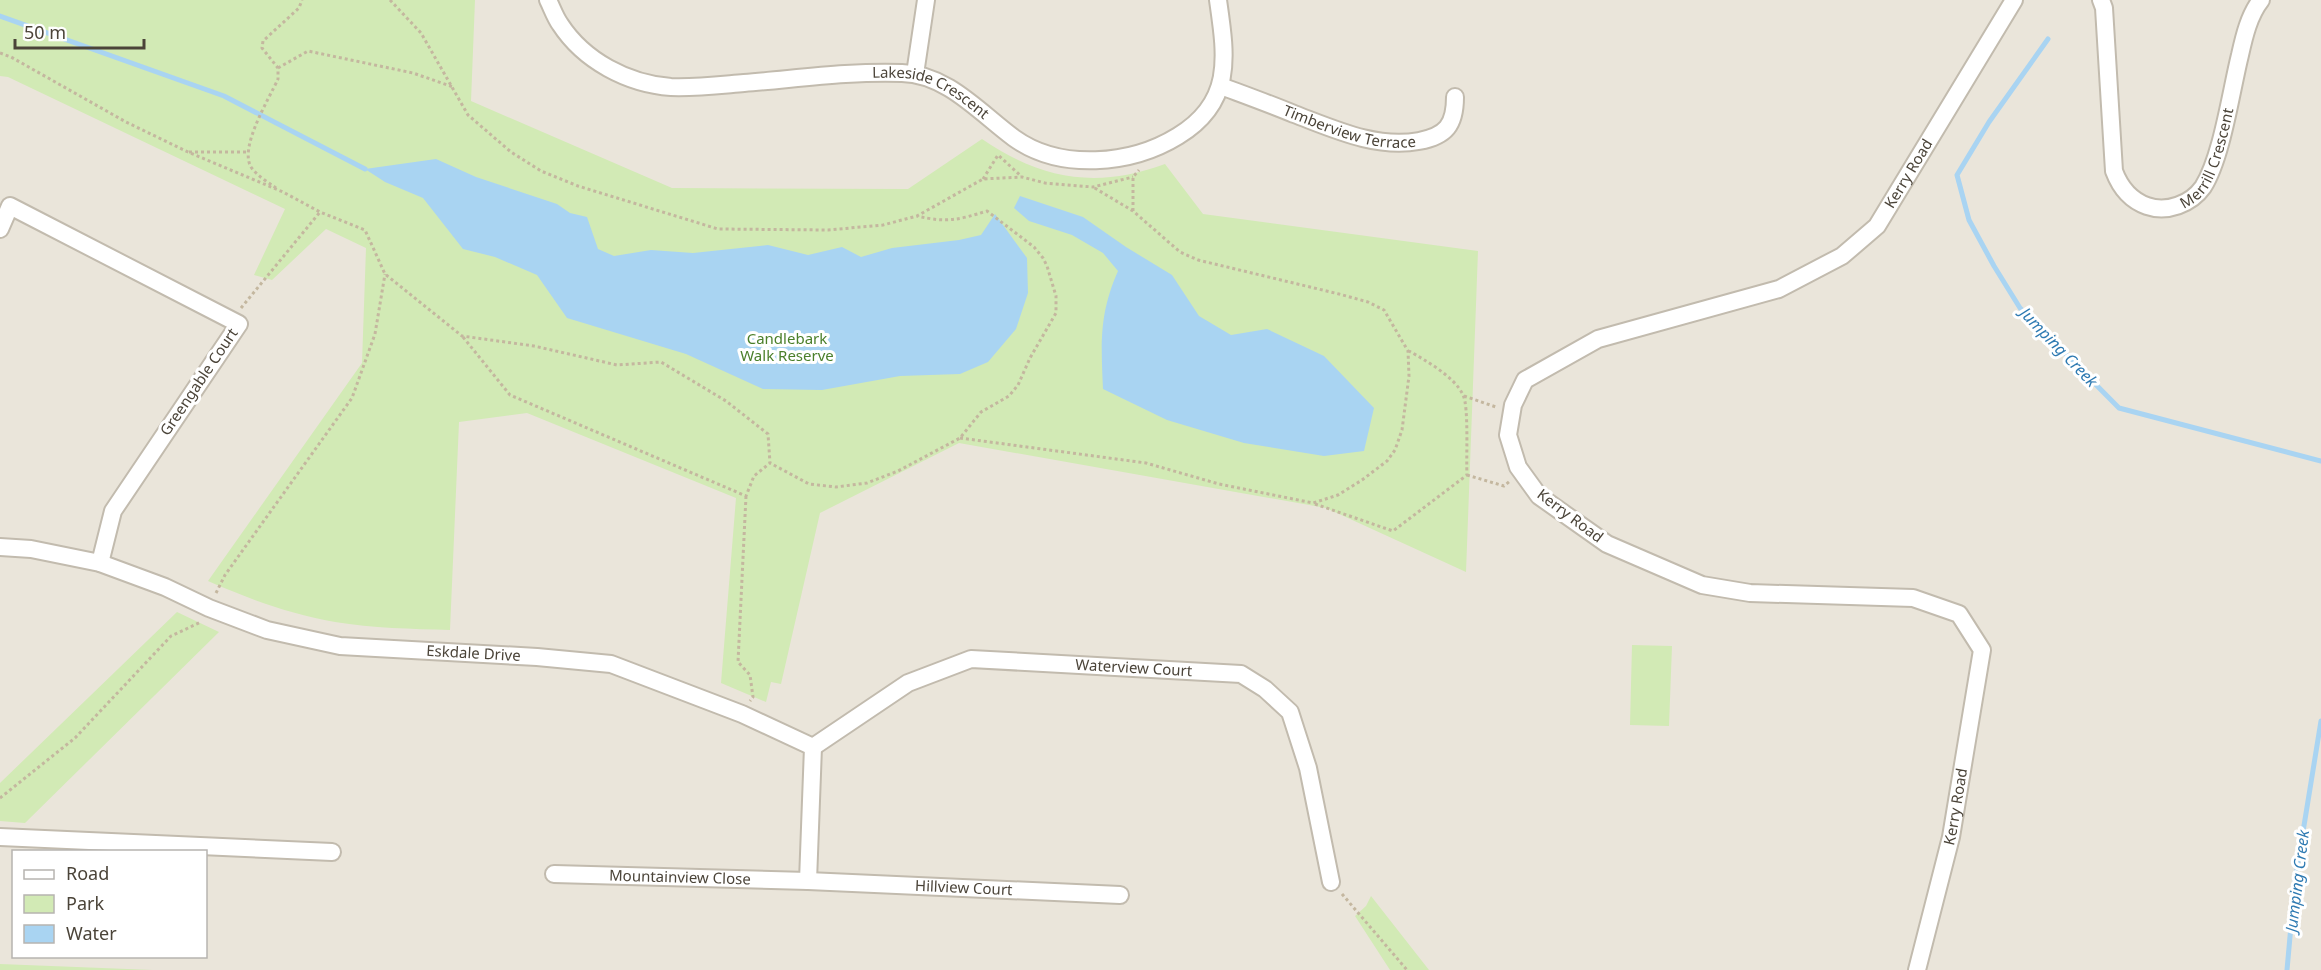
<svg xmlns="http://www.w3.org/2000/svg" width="2321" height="970" viewBox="0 0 2321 970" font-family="'Noto Sans',sans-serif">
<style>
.residential{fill:#eae5da;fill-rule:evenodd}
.green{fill:#d2eab5}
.water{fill:#a9d4f2}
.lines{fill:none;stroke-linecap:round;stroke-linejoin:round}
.stream{stroke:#a9d4f2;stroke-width:5}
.street-casing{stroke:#c2bbae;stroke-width:20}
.path{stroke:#c4b79f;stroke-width:3;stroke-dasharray:3 3;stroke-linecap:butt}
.street{stroke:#fff;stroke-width:16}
.labels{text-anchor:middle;stroke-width:6;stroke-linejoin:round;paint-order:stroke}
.street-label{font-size:15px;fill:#4b4439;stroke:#fff}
.park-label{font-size:15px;fill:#4a7f2a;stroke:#fff}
.water-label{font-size:16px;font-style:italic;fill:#2e7ab2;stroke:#fff}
</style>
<rect width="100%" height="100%" fill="#f6f3ec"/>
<path class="residential" d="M0 0H2321V970H0ZM14 852H206V956H14Z"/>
<path class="green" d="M0 0H475L471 101 672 188 908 189 982 139C1042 180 1097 189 1165 164L1203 214 1478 251 1466 572 1326 508 959 443 820 513 781 684 771 682 766 702 721 683 736 498 527 413 459 422 450 630C411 629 373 628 335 622 290 614 249 599 208 581L362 363 366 248 326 229 272 280 254 275 285 209 8 77 0 76Z
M177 612 219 632 25 823 0 821V783Z
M1632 645 1672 646 1669 726 1630 725Z
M1371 896 1429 970H1390L1355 916 1366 906Z
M0 964 153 970H0Z"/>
<path class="water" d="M436 159 476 177 557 204 570 213 587 217 598 249 614 256 651 250 693 253 768 245 808 255 842 247 861 257 892 248 959 240 981 235 995 214 1027 258 1028 293 1016 329 988 362 960 374 900 376 822 390 763 389 686 354 567 318 537 275 495 257 463 249 423 198 385 182 365 169Z
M1020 196 1083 217 1126 247 1172 275 1199 316 1231 335 1267 329 1324 356 1374 408 1364 451 1324 456 1244 443 1167 420 1103 389C1101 343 1099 314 1118 271L1103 253 1072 235 1029 221 1014 208Z"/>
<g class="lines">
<path class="stream" d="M0 16 224 96 365 169
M2048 39 1989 122 1957 175 1969 220 1994 266 2020 308 2119 408 2321 461
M2287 970 2295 881 2321 721"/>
<g class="street-casing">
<g id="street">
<path id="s1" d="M548 0C552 8 555 17 560 24 584 61 628 84 671 87 695 88 720 85 744 83 796 79 850 71 902 73 947 74 980 113 1014 138 1060 171 1131 165 1178 136 1234 102 1226 56 1218 0"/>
<path id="s2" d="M2101 0 2104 8 2114 171C2120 187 2130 200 2147 206 2167 213 2191 204 2203 187 2222 157 2231 91 2240 55 2244 37 2249 15 2261 0"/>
<path d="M915 74 926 0"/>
<path id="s3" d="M1221 86C1245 95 1270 104 1294 114 1334 129 1376 149 1419 141 1446 136 1455 125 1455 97"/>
<path d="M0 229 10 206 239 324 113 511 100 563"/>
<path id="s4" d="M0 547 31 549 100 563 165 587 209 608 267 630 340 646 537 657 611 664 742 714 813 747 808 881"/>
<path id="s5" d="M813 747 908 683 971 659 1241 674 1265 689 1290 712 1308 768 1331 882"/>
<path d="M0 837 332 852"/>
<path id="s6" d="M554 874 808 881 1120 895"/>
<path id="s7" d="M1917 970 1951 837 1982 650 1959 614 1913 598 1750 593 1702 585 1607 544 1539 496 1518 467 1508 435 1513 405 1525 380 1598 339 1779 289 1842 256 1877 226 2014 0"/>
</g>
</g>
<path class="path" d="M390 0 421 33 468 115 511 152 541 171 578 186 718 229 828 230 883 225 917 216 983 179 1022 177 1045 183 1093 187 1133 177
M0 53 11 57 126 122 188 152 283 192 320 212 365 230 385 274 462 336 534 346 617 365 661 362 726 401 768 434 770 463 809 484 836 487 867 483 898 471 960 438 981 412 1009 396 1018 385 1030 358 1056 313V296L1047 266 1043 258 1034 247 987 211C958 220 947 223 917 216
M278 68 308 51 413 73 453 87
M189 152H247
M983 179 998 155 1021 176
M276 188C268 182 257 176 251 167 239 147 269 99 278 79V68L262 48 263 41 299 8 302 0
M1133 211V177L1139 170
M241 308 320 212
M463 337 510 395 746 496 754 476 770 463
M1464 396 1496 407
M960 438 1146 463 1219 484 1313 503 1338 495 1362 480 1387 461 1395 450 1402 430 1409 376 1408 351 1384 310 1368 302 1339 294 1198 260 1180 252 1133 211 1093 187
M1467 475 1504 486 1510 481
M746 496 738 662 750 675 753 697 750 701
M1315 504 1393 531 1467 475C1466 459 1469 406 1463 395 1455 377 1425 360 1409 351
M216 593 225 575 352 398 375 334 385 274
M0 798 75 738 171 636 201 622
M1342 894 1407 970"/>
<use href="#street" class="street"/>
</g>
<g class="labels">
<g class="street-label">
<text dy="5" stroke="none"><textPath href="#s1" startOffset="424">Lakeside Crescent</textPath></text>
<text dy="5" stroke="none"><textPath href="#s3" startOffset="136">Timberview Terrace</textPath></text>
<text dy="5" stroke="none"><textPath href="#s2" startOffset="312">Merrill Crescent</textPath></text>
<text dy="5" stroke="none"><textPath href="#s7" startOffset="1394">Kerry Road</textPath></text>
<text transform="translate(199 382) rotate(-56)" y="5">Greengable Court</text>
<text transform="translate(1570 516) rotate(37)" y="5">Kerry Road</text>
<text dy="5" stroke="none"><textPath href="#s4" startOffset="490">Eskdale Drive</textPath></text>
<text dy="5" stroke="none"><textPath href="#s5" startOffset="345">Waterview Court</textPath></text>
<text dy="5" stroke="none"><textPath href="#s7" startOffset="168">Kerry Road</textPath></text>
<text dy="5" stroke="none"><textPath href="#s6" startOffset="126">Mountainview Close</textPath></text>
<text dy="5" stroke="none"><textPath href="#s6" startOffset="410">Hillview Court</textPath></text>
</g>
<g class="park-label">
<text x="787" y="344">Candlebark<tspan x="787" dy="17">Walk Reserve</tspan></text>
</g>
<g class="water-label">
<text transform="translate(2059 347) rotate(46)" y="6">Jumping Creek</text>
<text transform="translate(2297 881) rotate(-83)" y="6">Jumping Creek</text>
</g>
</g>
<rect x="12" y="850" width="195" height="108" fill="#ffffff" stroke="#b7b4b0" stroke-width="1.5"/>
<rect x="24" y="870" width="30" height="9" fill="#ffffff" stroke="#b7b4b0" stroke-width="1.5"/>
<text x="66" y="880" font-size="18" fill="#4b4439">Road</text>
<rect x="24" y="895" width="30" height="18" fill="#d2eab5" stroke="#b7b4b0" stroke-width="1.5"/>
<text x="66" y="910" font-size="18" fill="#4b4439">Park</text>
<rect x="24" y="925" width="30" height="18" fill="#a9d4f2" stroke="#b7b4b0" stroke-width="1.5"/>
<text x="66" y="940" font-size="18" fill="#4b4439">Water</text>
<path d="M15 39v9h129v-9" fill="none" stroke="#4b4439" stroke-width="3"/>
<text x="24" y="39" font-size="18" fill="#4b4439" stroke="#ffffff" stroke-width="4.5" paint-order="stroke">50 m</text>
</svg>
